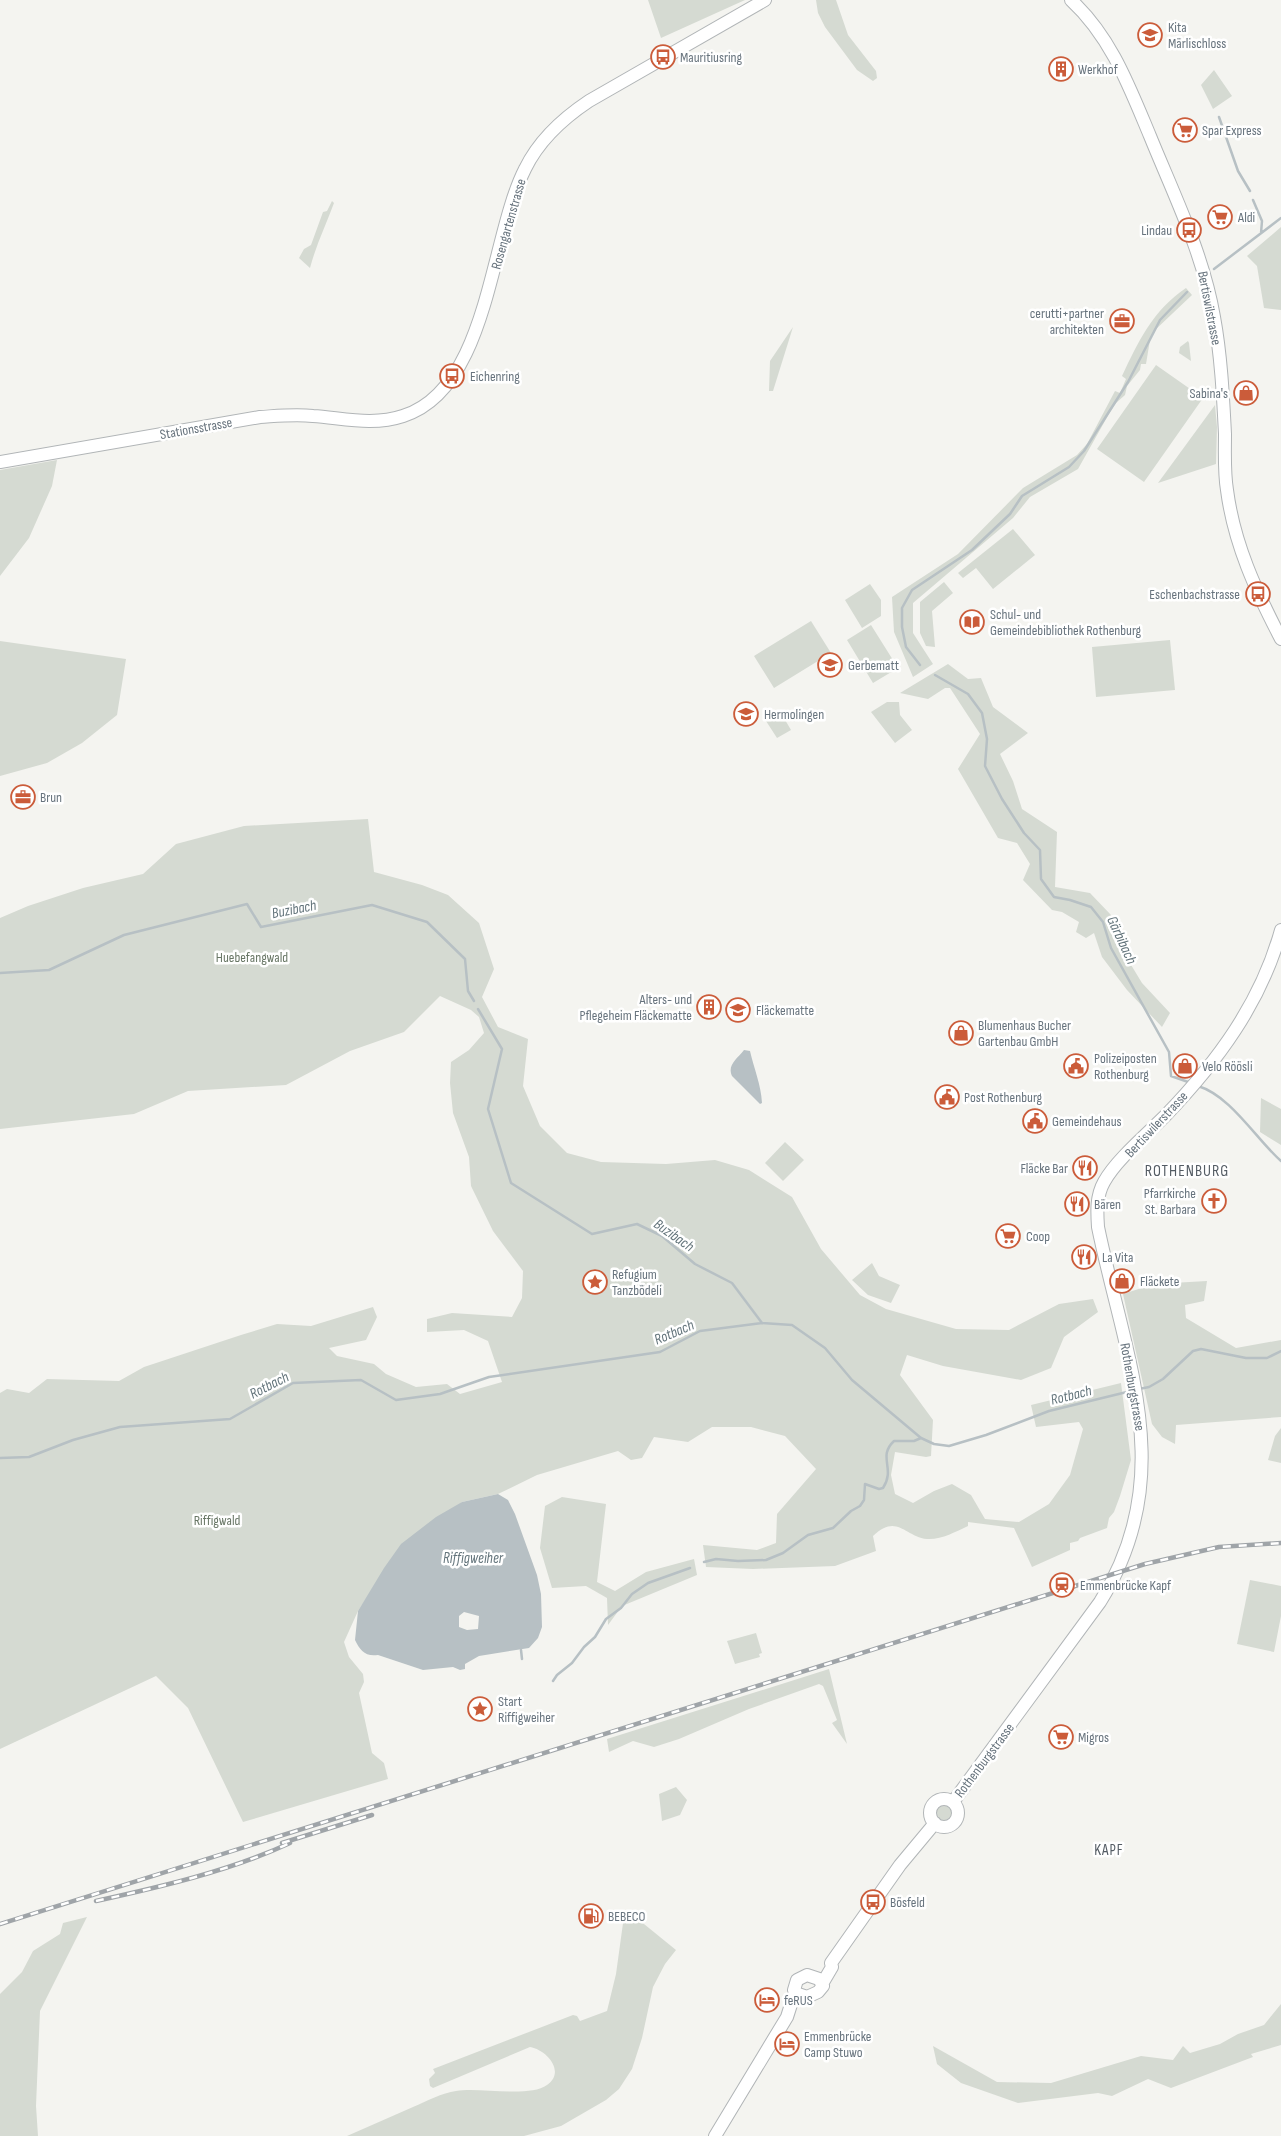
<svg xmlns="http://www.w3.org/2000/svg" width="1281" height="2136" viewBox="0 0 1281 2136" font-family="'Sofia Sans Condensed',sans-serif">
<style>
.green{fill:#d5dad2}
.water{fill:#b7c0c4;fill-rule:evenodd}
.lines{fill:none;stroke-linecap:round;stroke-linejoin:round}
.stream{stroke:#b7c0c4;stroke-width:2.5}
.major-casing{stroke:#b1b5b7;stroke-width:14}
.major{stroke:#fff;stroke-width:12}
.rail-casing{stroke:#9fa4a8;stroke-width:4.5}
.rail{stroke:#fff;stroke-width:2.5;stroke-dasharray:8;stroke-linecap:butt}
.labels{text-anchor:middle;stroke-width:5;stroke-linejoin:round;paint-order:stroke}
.poi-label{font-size:14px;fill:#67737d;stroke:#fff;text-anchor:start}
.street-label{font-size:14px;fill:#67737d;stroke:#fff}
.park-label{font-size:14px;fill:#687665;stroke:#fff}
.water-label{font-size:15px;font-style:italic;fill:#63747b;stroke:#fff}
.neighbourhood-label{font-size:15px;letter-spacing:1px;fill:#545c64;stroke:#fff}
.quarter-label{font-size:16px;letter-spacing:1px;fill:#545c64;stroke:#fff}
</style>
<rect width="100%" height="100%" fill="#f4f4f0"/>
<path class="green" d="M648 0H745L661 38Z
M816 0H836L848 35 876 71 877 78 873 81 857 70 825 27 818 13Z
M1214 70 1232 96 1213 109 1201 85Z
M332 201 334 203C326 225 316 245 310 268L299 258 304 249 311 245 323 212 327 211Z
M1281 227V310L1264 308 1257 266 1247 256Z
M1186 288 1192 295 1154 331 1150 340 1146 364H1141L1140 370 1127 386 1125 395 1116 403 1110 412 1078 469 1030 497 1013 518 913 603V633L933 664 913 677 894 632 892 597 958 554 1023 488 1077 455 1087 444 1115 391 1120 393 1126 379 1122 376C1138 342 1153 310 1186 288Z
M793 327 773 391H769L770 361Z
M1188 341 1189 343 1191 361 1179 353 1180 347Z
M1156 365 1203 398 1144 482 1097 449Z
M1215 405 1217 427 1216 464 1158 483Z
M57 460 52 486 29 538 0 576V470Z
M1013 529 1035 555 993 589 976 568 963 578 958 573Z
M944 582 953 593 932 611 935 647 926 646 920 633V602Z
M870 584 881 600V616L862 628 845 600Z
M811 621 831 653 774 688 754 656Z
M871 625 898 668 873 683 847 640Z
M1170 640 1175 690 1096 697 1092 647Z
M0 641 126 659 117 715 82 743 47 763 0 776Z
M948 664 968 679 981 678 993 707 1028 733 1000 754 1013 781 1022 809 1057 832 1055 887 1090 893 1111 915 1122 950 1142 983 1170 1013 1162 1027 1127 990 1102 957 1094 933 1086 938 1076 932 1079 922 1062 912 1052 910 1023 880 1030 864 1017 843 998 838 958 769 980 734 950 688H945L928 699 900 693Z
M887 702H899L900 715 912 730 895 743 871 712Z
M781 713 791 730 777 738 766 721Z
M368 819 374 872 422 885 448 895 479 923 494 969 482 997 498 1027 528 1039 523 1086 540 1126 567 1153 601 1162 666 1164 715 1160 749 1170 792 1197 821 1249 860 1295 886 1309 956 1329 1009 1330 1059 1304 1093 1299 1098 1312 1064 1337 1051 1368 1021 1380 943 1366 907 1355 900 1375 933 1420 931 1456 926 1457 895 1452 891 1475 895 1494 913 1503 934 1491 952 1484 971 1495 985 1519 1019 1522 1049 1504 1070 1475 1083 1429 1079 1422 1036 1427 1031 1405 1121 1383 1131 1460 1120 1496 1114 1512 1109 1518 1107 1528 1080 1538 1078 1541 1070 1543V1550L1032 1567 1014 1528 968 1522V1526C955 1532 941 1540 927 1539 904 1536 897 1513 873 1536L876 1551 835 1566 753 1569 706 1567 703 1545 757 1550 776 1543 777 1514 816 1469 785 1436 751 1427H712L688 1442 654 1437 642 1458 631 1460 618 1451 537 1475 498 1494 462 1502 370 1593 358 1611 344 1642 349 1657 363 1674 364 1682 359 1693 372 1753 384 1763 388 1779 243 1822 188 1708 156 1676 0 1749V1393L7 1389 29 1393 47 1379 119 1381 144 1367 241 1335 277 1324 311 1326 373 1307 377 1317 366 1340 329 1348 337 1356 374 1364 386 1374 416 1387 447 1384 460 1394 502 1382 488 1341 464 1330 427 1332V1319L452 1313 512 1317 522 1298 523 1271 493 1231 471 1186 469 1157 453 1113 450 1083 451 1062 469 1050 484 1033 479 1017 471 1010 440 996 404 1032 350 1051 286 1085 188 1091 134 1114 0 1129V918L28 906 83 888 143 874 176 844 244 826Z
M1261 1098 1281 1109V1145L1260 1132Z
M785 1142 804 1160 783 1181 765 1163Z
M872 1263 879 1276 900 1285 891 1303 868 1295 852 1280Z
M1207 1281 1204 1301 1185 1305 1186 1318 1236 1348 1281 1340V1417L1176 1425 1175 1444 1162 1437 1152 1424 1123 1294 1154 1284Z
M1281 1428V1463L1268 1460 1275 1436Z
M562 1497 606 1504 597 1582 615 1591 646 1572 694 1559 697 1575 622 1606 608 1625 607 1598 586 1586 552 1588 540 1548 545 1506Z
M1250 1580 1281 1586V1616L1274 1652 1237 1644Z
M756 1633 762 1653 759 1654 760 1657 735 1664 727 1641Z
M829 1669 847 1744 832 1723 837 1720 823 1686 819 1684 749 1709 679 1739 654 1747 633 1741 609 1752 607 1739Z
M676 1787 687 1800 680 1815 662 1821 659 1794Z
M936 1813a8 8 0 1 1 16 0a8 8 0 1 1-16 0Z
M624 1916 644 1924 676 1950 665 1964 653 1987 642 2038 632 2069 619 2089 606 2100 561 2126 524 2136H347C369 2126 391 2117 413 2107 427 2101 442 2093 456 2091 480 2087 529 2098 547 2085 566 2072 547 2050 530 2047L433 2088 430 2086 429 2079 435 2073 433 2069 573 2015 577 2016 580 2021 607 2011 616 1974Z
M87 1917 40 2011 36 2106 38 2136H0V1994L22 1972 33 1951 60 1934 63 1923Z
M1281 2004V2045L1251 2054 1253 2057 1171 2088 1148 2079 1112 2096 1098 2093 1018 2103 961 2083 937 2064 933 2046 997 2082 1051 2083 1141 2056 1173 2060 1183 2046 1190 2053 1220 2044 1238 2034 1264 2025Z"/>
<path class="water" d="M744 1050 750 1051C754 1069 761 1084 762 1103L760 1104 732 1076C727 1065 737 1059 744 1050Z
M498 1494 508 1500 515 1514 537 1575 541 1594 542 1627 538 1638 529 1648 479 1656 465 1664V1669L460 1670 453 1667 423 1670 378 1655C365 1657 360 1650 355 1640L358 1611 384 1568 401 1544 436 1517 462 1502ZM464 1612 479 1616 478 1629 467 1630 459 1627V1616Z"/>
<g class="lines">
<path class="stream" d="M1219 117 1238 171 1250 191
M1253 200 1262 221 1261 233
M1214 269 1281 218
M920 665 906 647 902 627V608L912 590 972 550 1010 514 1022 496 1069 467 1084 451 1128 382 1160 320 1187 292
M935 675 968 694 982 713 987 739 985 766 1002 799 1024 833 1040 850 1041 879 1054 897 1070 900 1091 907 1103 922 1111 948 1169 1052 1171 1076 1191 1083
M0 973 49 970 124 935 247 904 261 927 372 905 427 922 465 959 468 991 474 1001
M478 1009 502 1049 488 1109 511 1183 592 1234 637 1224 662 1236 695 1264 732 1283 762 1323
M1198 1086C1231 1096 1256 1139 1281 1161
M1139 1389 1149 1387 1163 1379 1193 1351 1201 1349 1246 1358H1267L1281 1351
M0 1458 29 1457 73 1440 120 1427 230 1419 293 1383 361 1380 396 1400 440 1394 489 1377 660 1352 700 1331 762 1323 792 1325 825 1348 852 1380 921 1438 934 1444 949 1446 986 1435 1049 1411 1131 1391
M704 1562 716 1559 738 1561 766 1560 783 1553 808 1535 833 1528 851 1511 860 1506 864 1500 865 1484 879 1489 883 1488C896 1468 877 1457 894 1441H914L921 1438
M521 1650 522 1659
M553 1681 557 1675 572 1663 584 1647 595 1637 606 1619 621 1608 632 1594 648 1583 690 1568"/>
<g class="major-casing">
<path id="major" d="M1071 0C1111 37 1129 86 1150 136 1174 195 1203 253 1214 317 1221 355 1223 395 1225 434 1225 453 1224 472 1227 490 1234 544 1256 591 1281 639
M0 462 260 417C277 416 295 414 313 416 343 418 373 426 403 416 489 389 490 237 525 169 539 140 562 119 589 101L765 0
M930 1813a14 14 0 1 1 28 0a14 14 0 1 1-28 0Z
M953 1802 1100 1602C1180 1475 1125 1359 1098 1227 1097 1212 1096 1196 1104 1182 1116 1160 1147 1134 1166 1115 1217 1062 1261 1003 1281 930
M807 1975 819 1979 823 1986 818 1992 807 1997 798 1994 794 1990 797 1980Z
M822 1984 832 1967 831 1963 900 1865 935 1823
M715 2136 787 2017 795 1992"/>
</g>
<use href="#major" class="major"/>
<g class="rail-casing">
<path id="rail" d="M282 1843 372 1815
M96 1901C160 1887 230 1871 290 1843
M0 1924 1145 1564 1219 1547 1281 1543"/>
</g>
<use href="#rail" class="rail"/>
</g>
<defs>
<g id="school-ring" transform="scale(1.25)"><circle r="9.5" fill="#fff" stroke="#cb5c3a" stroke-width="1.5"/><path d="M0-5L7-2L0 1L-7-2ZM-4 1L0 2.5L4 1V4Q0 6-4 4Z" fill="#cb5c3a"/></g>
<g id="bus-ring" transform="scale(1.25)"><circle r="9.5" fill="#fff" stroke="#cb5c3a" stroke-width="1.5"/><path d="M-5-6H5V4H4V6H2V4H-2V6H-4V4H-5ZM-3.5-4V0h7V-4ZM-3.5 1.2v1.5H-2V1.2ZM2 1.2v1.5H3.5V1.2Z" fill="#cb5c3a"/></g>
<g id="building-ring" transform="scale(1.25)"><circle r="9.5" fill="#fff" stroke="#cb5c3a" stroke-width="1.5"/><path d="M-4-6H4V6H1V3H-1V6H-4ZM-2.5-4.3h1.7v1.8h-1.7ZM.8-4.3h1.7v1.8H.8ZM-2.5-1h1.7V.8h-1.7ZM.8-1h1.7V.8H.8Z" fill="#cb5c3a"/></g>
<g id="supermarket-ring" transform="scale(1.25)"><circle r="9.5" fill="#fff" stroke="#cb5c3a" stroke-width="1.5"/><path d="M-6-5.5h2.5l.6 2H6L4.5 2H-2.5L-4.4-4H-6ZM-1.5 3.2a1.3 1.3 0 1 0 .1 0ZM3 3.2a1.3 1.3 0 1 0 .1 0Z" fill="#cb5c3a"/></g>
<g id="office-ring" transform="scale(1.25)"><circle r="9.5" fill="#fff" stroke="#cb5c3a" stroke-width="1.5"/><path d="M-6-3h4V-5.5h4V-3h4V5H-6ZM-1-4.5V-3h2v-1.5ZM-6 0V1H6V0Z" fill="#cb5c3a"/></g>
<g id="shop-ring" transform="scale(1.25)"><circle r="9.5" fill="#fff" stroke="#cb5c3a" stroke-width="1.5"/><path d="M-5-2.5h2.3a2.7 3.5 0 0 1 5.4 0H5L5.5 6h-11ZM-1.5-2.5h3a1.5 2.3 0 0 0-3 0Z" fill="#cb5c3a"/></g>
<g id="library-ring" transform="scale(1.25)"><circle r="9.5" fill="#fff" stroke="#cb5c3a" stroke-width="1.5"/><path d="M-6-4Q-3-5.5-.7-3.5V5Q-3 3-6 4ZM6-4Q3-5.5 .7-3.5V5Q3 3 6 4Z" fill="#cb5c3a"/></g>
<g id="civic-ring" transform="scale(1.25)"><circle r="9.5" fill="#fff" stroke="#cb5c3a" stroke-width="1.5"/><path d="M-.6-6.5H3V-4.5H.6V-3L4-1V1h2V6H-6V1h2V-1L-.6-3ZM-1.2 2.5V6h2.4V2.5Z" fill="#cb5c3a"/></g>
<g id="restaurant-ring" transform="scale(1.25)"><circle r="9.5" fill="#fff" stroke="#cb5c3a" stroke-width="1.5"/><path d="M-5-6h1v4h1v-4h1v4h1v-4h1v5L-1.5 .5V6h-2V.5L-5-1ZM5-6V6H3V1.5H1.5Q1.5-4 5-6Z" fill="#cb5c3a"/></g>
<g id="church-ring" transform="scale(1.25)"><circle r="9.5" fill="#fff" stroke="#cb5c3a" stroke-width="1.5"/><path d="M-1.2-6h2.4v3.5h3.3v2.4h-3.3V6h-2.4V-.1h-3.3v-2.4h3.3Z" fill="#cb5c3a"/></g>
<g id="sight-ring" transform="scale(1.25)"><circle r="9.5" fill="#fff" stroke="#cb5c3a" stroke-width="1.5"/><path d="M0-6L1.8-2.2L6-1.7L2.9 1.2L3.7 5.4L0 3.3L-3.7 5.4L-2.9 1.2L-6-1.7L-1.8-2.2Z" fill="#cb5c3a"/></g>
<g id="station-ring" transform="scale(1.25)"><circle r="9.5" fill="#fff" stroke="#cb5c3a" stroke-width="1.5"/><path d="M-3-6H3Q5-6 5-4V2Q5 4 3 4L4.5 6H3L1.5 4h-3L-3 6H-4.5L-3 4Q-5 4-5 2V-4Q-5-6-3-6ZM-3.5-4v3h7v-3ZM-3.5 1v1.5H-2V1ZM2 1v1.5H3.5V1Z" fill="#cb5c3a"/></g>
<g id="fuel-ring" transform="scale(1.25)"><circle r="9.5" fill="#fff" stroke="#cb5c3a" stroke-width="1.5"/><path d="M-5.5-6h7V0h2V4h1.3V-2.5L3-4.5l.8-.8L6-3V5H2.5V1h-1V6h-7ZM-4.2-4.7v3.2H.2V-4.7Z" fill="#cb5c3a"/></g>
<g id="hotel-ring" transform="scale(1.25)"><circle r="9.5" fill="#fff" stroke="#cb5c3a" stroke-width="1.5"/><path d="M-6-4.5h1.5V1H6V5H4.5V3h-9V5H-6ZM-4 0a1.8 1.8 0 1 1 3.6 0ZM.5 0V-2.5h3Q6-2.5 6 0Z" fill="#cb5c3a"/></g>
</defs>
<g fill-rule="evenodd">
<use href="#school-ring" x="1150" y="35"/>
<use href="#bus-ring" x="663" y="57"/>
<use href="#building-ring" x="1061" y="69"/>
<use href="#supermarket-ring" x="1185" y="130"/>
<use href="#supermarket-ring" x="1220" y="217"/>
<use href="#bus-ring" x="1189" y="230"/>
<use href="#office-ring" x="1122" y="321"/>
<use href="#bus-ring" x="452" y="376"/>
<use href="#shop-ring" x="1246" y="393"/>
<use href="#bus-ring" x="1258" y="594"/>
<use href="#library-ring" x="972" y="622"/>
<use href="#school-ring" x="830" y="665"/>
<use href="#school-ring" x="746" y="714"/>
<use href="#office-ring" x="23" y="797"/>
<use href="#building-ring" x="709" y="1007"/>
<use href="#school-ring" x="738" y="1010"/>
<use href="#shop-ring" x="961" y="1033"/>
<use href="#civic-ring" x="1076" y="1066"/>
<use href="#shop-ring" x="1185" y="1066"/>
<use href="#civic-ring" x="947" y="1097"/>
<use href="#civic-ring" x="1035" y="1121"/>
<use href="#restaurant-ring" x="1085" y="1168"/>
<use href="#church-ring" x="1214" y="1201"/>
<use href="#restaurant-ring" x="1077" y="1204"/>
<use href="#supermarket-ring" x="1008" y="1236"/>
<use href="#restaurant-ring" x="1084" y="1257"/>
<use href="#shop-ring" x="1122" y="1281"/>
<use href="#sight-ring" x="595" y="1282"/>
<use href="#station-ring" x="1062" y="1585"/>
<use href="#sight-ring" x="480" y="1709"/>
<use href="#supermarket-ring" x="1061" y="1737"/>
<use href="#bus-ring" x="873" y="1902"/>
<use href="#fuel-ring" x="591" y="1916"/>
<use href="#hotel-ring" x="767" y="2000"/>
<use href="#hotel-ring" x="787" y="2044"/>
</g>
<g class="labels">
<g class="poi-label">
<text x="1168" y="32">Kita<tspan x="1168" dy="16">Märlischloss</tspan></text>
<text x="680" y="62">Mauritiusring</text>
<text x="1078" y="74">Werkhof</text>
<text x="1202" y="135">Spar Express</text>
<text x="1238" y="222">Aldi</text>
<text x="1172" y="235" text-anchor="end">Lindau</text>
<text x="1104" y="318" text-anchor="end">cerutti+partner<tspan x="1104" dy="16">architekten</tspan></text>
<text x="470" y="381">Eichenring</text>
<text x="1228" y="398" text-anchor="end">Sabina's</text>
<text x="1240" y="599" text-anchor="end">Eschenbachstrasse</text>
<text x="990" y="619">Schul- und<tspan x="990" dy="16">Gemeindebibliothek Rothenburg</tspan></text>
<text x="848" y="670">Gerbematt</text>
<text x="764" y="719">Hermolingen</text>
<text x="40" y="802">Brun</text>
<text x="692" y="1004" text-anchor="end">Alters- und<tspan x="692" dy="16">Pflegeheim Fläckematte</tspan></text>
<text x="756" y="1015">Fläckematte</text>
<text x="978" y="1030">Blumenhaus Bucher<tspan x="978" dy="16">Gartenbau GmbH</tspan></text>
<text x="1094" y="1063">Polizeiposten<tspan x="1094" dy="16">Rothenburg</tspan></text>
<text x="1202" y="1071">Velo Röösli</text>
<text x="964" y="1102">Post Rothenburg</text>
<text x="1052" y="1126">Gemeindehaus</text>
<text x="1068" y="1173" text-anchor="end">Fläcke Bar</text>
<text x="1196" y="1198" text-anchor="end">Pfarrkirche<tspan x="1196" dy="16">St. Barbara</tspan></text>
<text x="1094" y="1209">Bären</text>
<text x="1026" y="1241">Coop</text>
<text x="1102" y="1262">La Vita</text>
<text x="612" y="1279">Refugium<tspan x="612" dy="16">Tanzbödeli</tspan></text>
<text x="1140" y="1286">Fläckete</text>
<text x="1080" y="1590">Emmenbrücke Kapf</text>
<text x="498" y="1706">Start<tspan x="498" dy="16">Riffigweiher</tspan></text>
<text x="1078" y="1742">Migros</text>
<text x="890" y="1907">Bösfeld</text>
<text x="608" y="1921">BEBECO</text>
<text x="784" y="2005">feRUS</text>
<text x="804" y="2041">Emmenbrücke<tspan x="804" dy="16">Camp Stuwo</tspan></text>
</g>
<g class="street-label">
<text transform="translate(508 224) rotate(-74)" y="5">Rosengartenstrasse</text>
<text transform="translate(1210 308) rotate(79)" y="5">Bertiswilstrasse</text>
<text transform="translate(196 428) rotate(-10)" y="5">Stationsstrasse</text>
<text transform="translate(1156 1124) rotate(-47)" y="5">Bertiswilerstrasse</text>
<text transform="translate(1133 1387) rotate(80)" y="5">Rothenburgstrasse</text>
<text transform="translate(984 1760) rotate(-53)" y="5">Rothenburgstrasse</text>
</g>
<g class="park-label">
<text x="252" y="962">Huebefangwald</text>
<text x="217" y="1525">Riffigwald</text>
</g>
<g class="water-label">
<text transform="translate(294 909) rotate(-11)" y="5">Buzibach</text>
<text transform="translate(1122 940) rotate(65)" y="5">Gärbibach</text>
<text transform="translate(674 1235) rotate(35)" y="5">Buzibach</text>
<text transform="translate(674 1332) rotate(-23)" y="5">Rotbach</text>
<text transform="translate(269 1385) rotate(-27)" y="5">Rotbach</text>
<text transform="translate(1071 1395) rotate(-14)" y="5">Rotbach</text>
<text x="473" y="1563">Riffigweiher</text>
</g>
<g class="neighbourhood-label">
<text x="1109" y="1855">KAPF</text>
</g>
<g class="quarter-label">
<text x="1187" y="1176">ROTHENBURG</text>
</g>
</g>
</svg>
